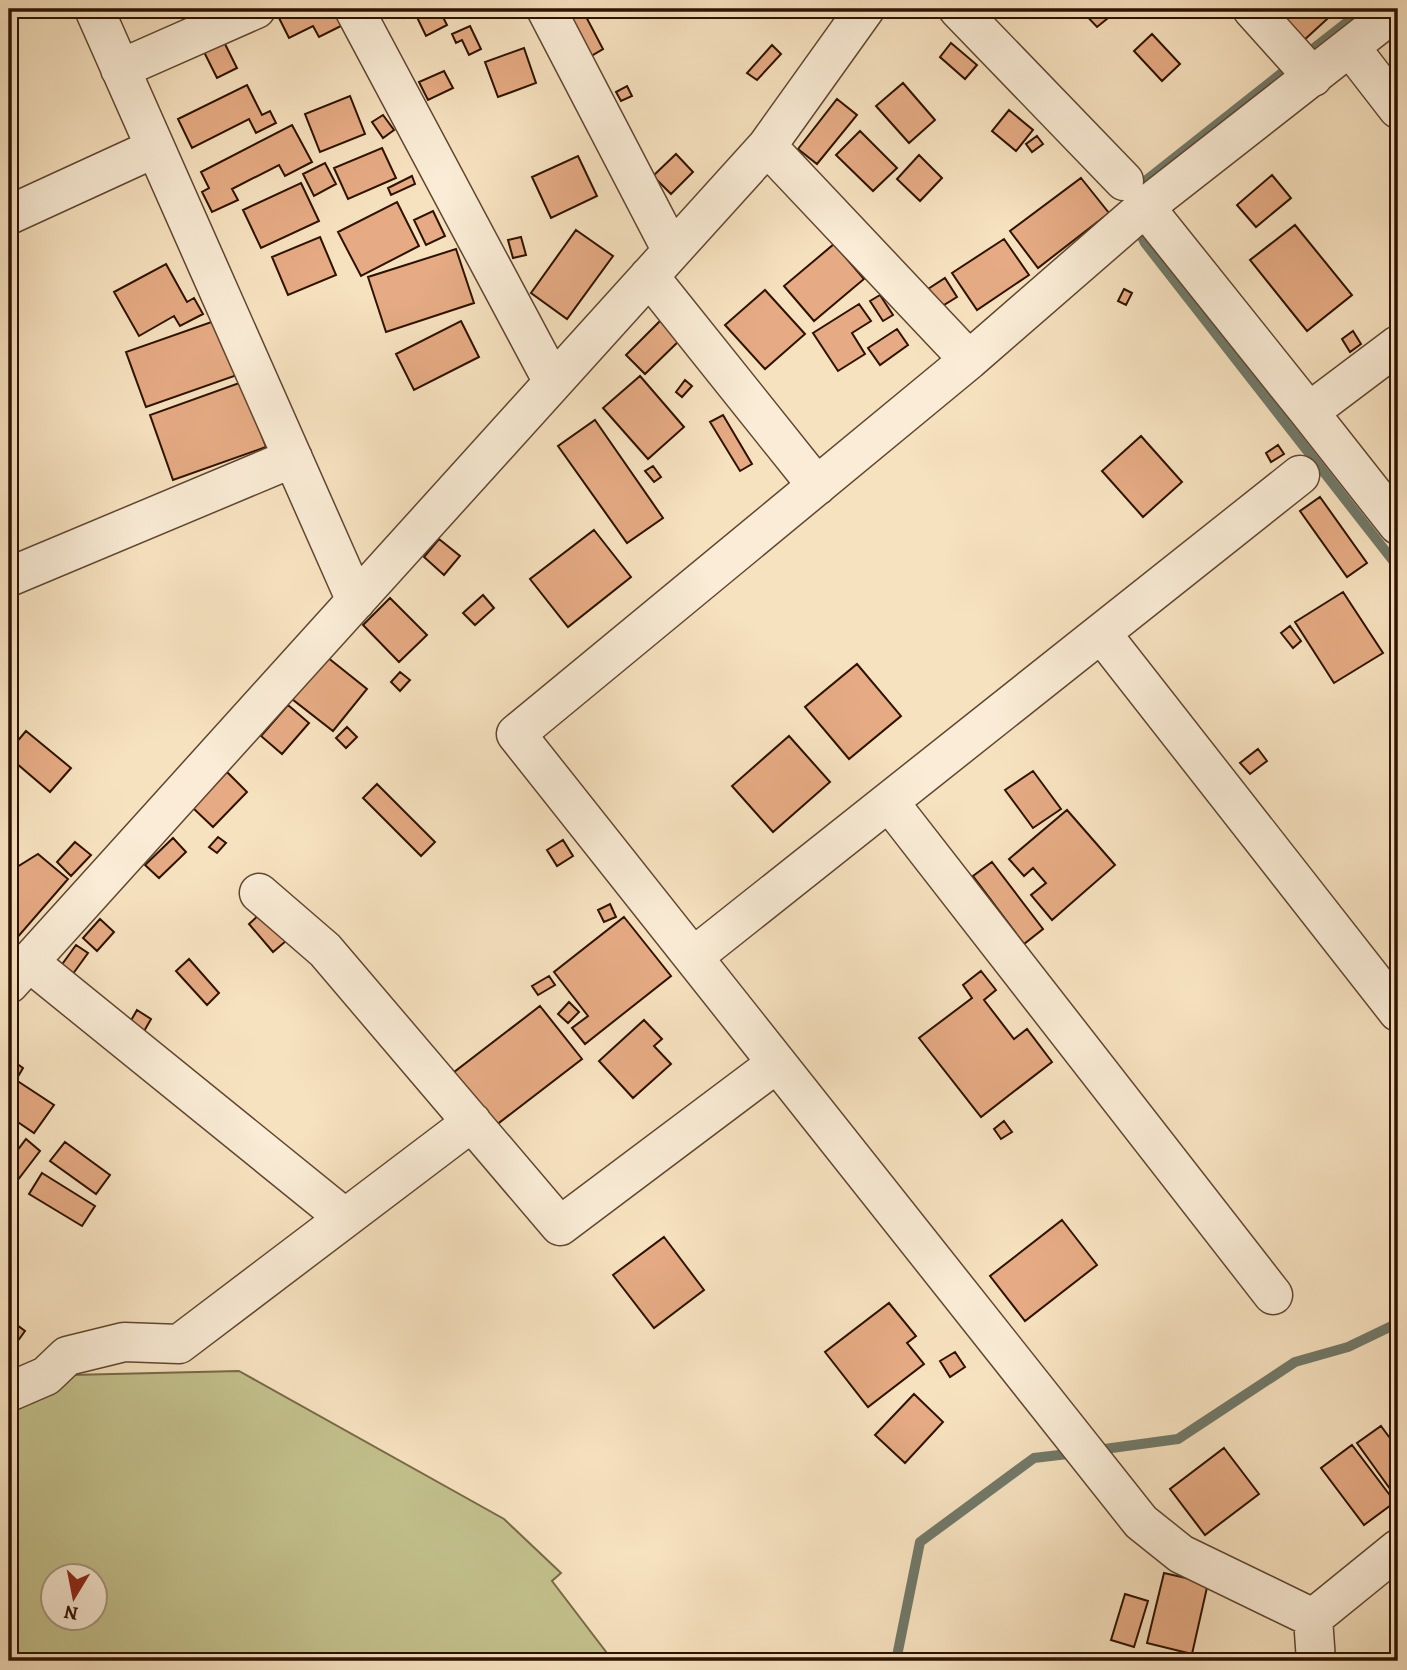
<svg xmlns="http://www.w3.org/2000/svg" width="1407" height="1670" viewBox="0 0 1407 1670" font-family="Alegreya,serif">
<style>
.green{fill:#c3c18d;stroke:#786a46;stroke-width:2;fill-rule:evenodd}
.lines{fill:none;stroke-linecap:round;stroke-linejoin:round}
.stream{stroke:#717969;stroke-width:10}
.building{fill:#e6ab84;stroke:#2e1200;stroke-width:2}
.minor-casing{stroke:#604630;stroke-width:41}
.minor{stroke:#faecd6;stroke-width:38}
</style>
<rect width="100%" height="100%" fill="#f7e2c0"/>
<filter id="stains"><feTurbulence type="fractalNoise" baseFrequency=".00286" numOctaves="4"/><feColorMatrix values="0 0 0 0 .2 0 0 0 0 .09 0 0 0 0 .02 0 0 0 .5 -.17"/></filter>
<radialGradient id="worn" r=".72"><stop offset=".6" stop-color="#630" stop-opacity="0"/><stop offset="1" stop-color="#630" stop-opacity=".3"/></radialGradient>
<path class="green" d="M239 1371 504 1519 561 1573 552 1581 613 1661H9V1406L71 1375ZM52 1576H94V1618H52Z"/>
<g class="lines">
<path class="stream" d="M1304 56 1364 9
M1136 192 1139 186 1292 65
M1136 224 1145 243 1398 567
M1097 1450 1178 1439 1295 1362 1348 1347 1398 1323
M896 1661 920 1542 1034 1458 1076 1453"/>
</g>
<path class="building" d="M299 9H334L343 25 319 37 313 26 289 38 279 18Z
M400 9H439L447 25 426 36 415 13 404 18Z
M565 9H582L603 49 586 59Z
M1080 9H1109L1113 14 1097 27Z
M1286 9H1318L1324 16 1332 9H1338L1302 42 1280 15Z
M470 26 481 49 469 55 462 40 456 43 452 34Z
M1152 34 1180 64 1162 81 1134 51Z
M223 40 237 68 217 78 203 50Z
M951 43 977 65 965 79 940 57Z
M772 45 781 54 757 80 747 73Z
M524 48 536 83 498 97 485 62Z
M444 71 453 88 428 100 419 82Z
M903 83 935 120 909 143 876 106Z
M247 85 262 115 270 111 276 123 256 133 249 119 192 148 178 119Z
M627 86 632 96 621 101 616 92Z
M350 96 365 134 320 152 305 114Z
M837 99 857 115 817 164 798 149Z
M1009 110 1033 130 1016 151 992 131Z
M383 115 394 130 383 138 372 122Z
M292 125 312 162 285 176 279 165 232 189 238 200 212 212 202 192 209 188 201 172Z
M860 131 897 168 873 191 836 155Z
M1037 136 1043 144 1032 152 1026 144Z
M382 148 396 178 348 199 334 168Z
M676 154 693 172 671 194 653 176Z
M919 155 942 178 920 201 897 179Z
M578 156 597 196 551 218 532 177Z
M325 163 336 184 314 196 303 174Z
M1272 175 1291 198 1256 227 1237 205Z
M412 176 415 184 391 195 388 188Z
M1081 178 1109 213 1038 268 1010 231Z
M301 183 319 221 261 248 243 210Z
M397 202 419 246 361 276 338 232Z
M433 211 445 236 426 245 414 220Z
M1295 225 1352 295 1307 331 1250 260Z
M576 230 613 256 567 319 531 293Z
M320 237 336 275 288 295 272 257Z
M521 237 526 255 513 258 508 240Z
M1004 239 1029 275 977 310 952 273Z
M834 244 864 279 814 321 784 286Z
M456 249 474 303 386 332 368 277Z
M166 264 187 302 194 298 203 314 180 326 174 316 139 336 114 292Z
M945 278 957 297 939 308 928 289Z
M1124 289 1132 293 1126 305 1118 301Z
M765 290 805 334 765 369 725 325Z
M880 295 893 315 883 321 870 301Z
M859 304 871 321 852 333 865 354 838 371 813 333Z
M220 319 240 374 146 407 126 352Z
M662 319 682 338 645 374 626 355Z
M461 321 479 357 414 390 396 354Z
M897 329 908 345 880 365 868 348Z
M1353 331 1361 344 1350 352 1342 339Z
M640 376 684 427 648 459 603 408Z
M685 380 692 386 682 397 676 392Z
M242 382 266 447 173 480 150 415Z
M723 415 752 464 740 471 710 422Z
M595 420 663 518 627 543 558 446Z
M1141 436 1182 482 1143 517 1102 471Z
M1278 445 1284 454 1271 462 1266 453Z
M653 466 661 477 654 482 645 471Z
M1320 497 1367 563 1347 577 1300 511Z
M594 530 631 577 568 627 530 579Z
M439 539 460 556 444 575 424 557Z
M1343 592 1383 653 1334 683 1295 622Z
M483 595 494 608 475 625 463 613Z
M390 598 427 635 399 662 363 625Z
M1290 626 1301 641 1293 648 1281 633Z
M327 657 367 689 333 731 292 699Z
M857 664 901 716 849 759 805 707Z
M400 672 410 680 400 691 391 682Z
M288 705 309 723 282 754 261 736Z
M347 727 357 737 346 748 336 738Z
M26 731 71 768 50 792 9 757V751Z
M789 736 830 782 773 832 732 786Z
M1258 749 1267 761 1250 774 1240 763Z
M1033 771 1061 809 1033 828 1005 790Z
M227 772 247 792 213 827 193 808Z
M377 784 435 842 421 856 363 798Z
M1067 810 1115 865 1052 920 1031 895 1046 883 1033 868 1024 876 1009 859Z
M218 837 226 843 217 853 209 847Z
M173 838 186 852 159 878 145 865Z
M563 840 573 856 557 866 547 850Z
M75 842 91 855 71 876 57 862Z
M38 854 68 879 16 939 9 938V872Z
M992 862 1043 929 1024 944 973 876Z
M610 904 616 917 604 922 598 910Z
M262 912 286 941 273 952 249 924Z
M624 917 671 976 585 1044 572 1028 588 1016 554 972Z
M100 919 114 932 97 951 83 938Z
M76 945 88 953 70 978 58 970Z
M189 959 219 993 207 1005 176 971Z
M981 971 996 990 984 1000 1014 1039 1027 1029 1052 1062 981 1117 919 1038 972 998 963 985Z
M549 976 555 985 538 995 532 986Z
M569 1002 579 1012 568 1023 558 1014Z
M540 1006 582 1059 491 1129 449 1076Z
M137 1010 151 1019 143 1033 129 1024Z
M644 1020 662 1039 654 1046 671 1064 633 1098 599 1061Z
M9 1058 23 1068 16 1080 54 1105 34 1133 9 1116Z
M1004 1121 1012 1132 1001 1139 994 1129Z
M26 1139 40 1151 14 1185 9 1180V1159L10 1160Z
M65 1142 110 1175 96 1194 50 1161Z
M42 1173 95 1206 82 1226 29 1194Z
M1062 1220 1097 1265 1025 1321 990 1276Z
M664 1237 704 1290 654 1328 613 1275Z
M889 1303 916 1336 907 1343 924 1364 868 1407 825 1352Z
M9 1319 25 1331 9 1353Z
M955 1352 965 1367 950 1377 940 1361Z
M914 1394 943 1422 905 1463 875 1435Z
M1381 1426 1398 1449V1500L1357 1443Z
M1352 1445 1395 1502 1364 1525 1321 1468Z
M1224 1448 1259 1494 1205 1535 1170 1489Z
M1164 1573 1208 1583 1192 1654 1147 1643Z
M1125 1594 1148 1601 1134 1647 1111 1640Z"/>
<g class="lines">
<g class="minor-casing">
<path id="minor" d="M94 9 356 601
M354 9 553 382
M546 9 672 251
M958 9 1124 181
M1252 9 1313 77
M1350 47 1398 109
M120 69 256 9
M767 146 969 360
M1145 207 1309 412 1398 525
M9 215 155 148
M649 276 817 486
M1309 412 1398 345
M9 577 293 458
M1101 633 1398 1012
M889 802 1273 1295
M259 893 325 950 560 1226 777 1063
M693 957 1300 475
M29 962 345 1218
M9 984 767 146 865 9
M9 1392 46 1376 67 1356 124 1342 179 1344 472 1122
M1313 1618 1181 1554 1141 1522 516 734 969 360 1145 207 1398 9
M1313 1618 1398 1549
M1313 1618 1316 1661"/>
</g>
<use href="#minor" class="minor"/>
</g>
<rect width="1407" height="1670" fill="none" stroke="#f7e2c0" stroke-width="35"/>
<rect x="10" y="10" width="1386" height="1649" fill="none" stroke="#2e1200" stroke-width="3.5"/>
<rect x="18" y="18" width="1372" height="1635" fill="none" stroke="#2e1200" stroke-width="2"/>
<g transform="translate(74 1597) rotate(190)"><circle r="33" fill="#faecd6" stroke="#a89580" stroke-width="2"/>
<path d="M0-5L12 26L0 18L-12 26Z" fill="#8f2418"/>
<text y="-10" font-size="19" font-weight="bold" text-anchor="middle" fill="#2e1200">N</text>
</g>
<rect width="100%" height="100%" filter="url(#stains)"/>
<rect width="100%" height="100%" fill="url(#worn)"/>
</svg>
